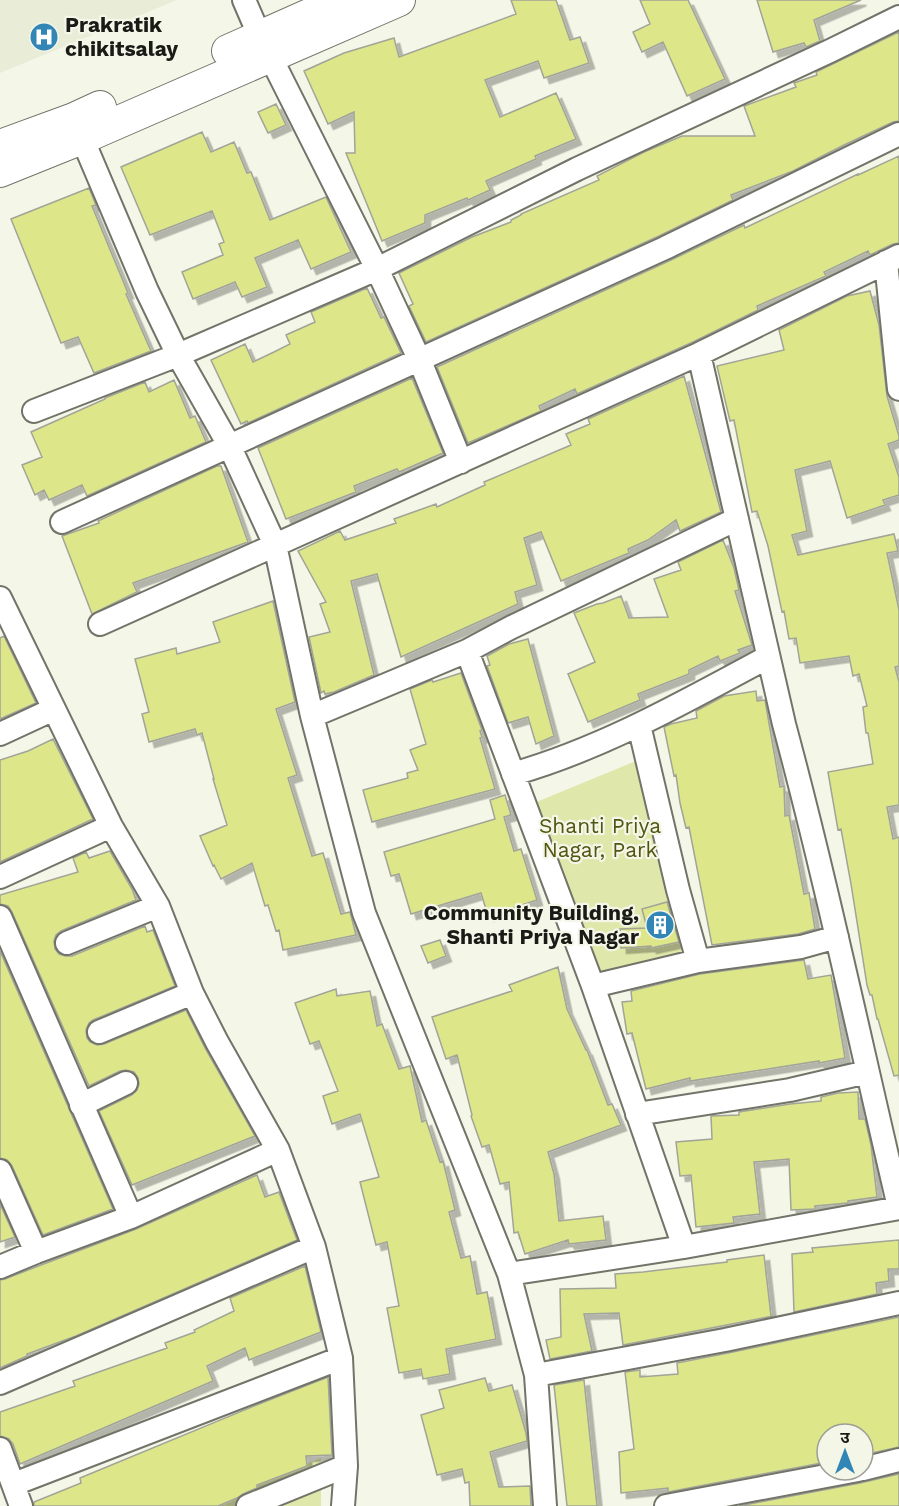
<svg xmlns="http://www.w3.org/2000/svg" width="899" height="1506" viewBox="0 0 899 1506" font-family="'Work Sans','Noto Sans Devanagari',sans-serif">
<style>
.built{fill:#e9ecd7}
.green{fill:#dfe7aa}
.building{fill:#dde78a;stroke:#a2a498;stroke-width:1.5;filter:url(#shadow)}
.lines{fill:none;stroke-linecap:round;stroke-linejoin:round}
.minor-casing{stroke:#727469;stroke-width:26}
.secondary-casing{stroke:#727469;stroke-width:34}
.minor{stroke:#fff;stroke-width:22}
.secondary{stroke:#fff;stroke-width:32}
.labels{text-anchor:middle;stroke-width:4.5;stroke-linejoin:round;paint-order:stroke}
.poi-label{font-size:21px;font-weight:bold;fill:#1a1b16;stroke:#f4f6e8;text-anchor:start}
.park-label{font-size:21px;fill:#505510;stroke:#f4f6e8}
</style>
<defs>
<filter id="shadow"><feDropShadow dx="5.5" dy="5.5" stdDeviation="0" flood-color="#0004"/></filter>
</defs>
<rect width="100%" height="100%" fill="#f4f6e8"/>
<path class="built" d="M0 0H177L0 73Z"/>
<path class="green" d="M636 761 687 975 595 999 534 803Z
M321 1458V1506H203Z"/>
<path class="building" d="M511 0H556L570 40 580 37 589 63 544 78 538 61 485 80 500 117 556 93 576 139 535 156 536 159 486 181 490 190 468 200 467 198 425 215V223L382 241 346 153H355L354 112 328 124 304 71 344 53 394 38 399 57 516 14Z
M640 0H688L725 79 687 96 663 42 642 52 633 32 650 24Z
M757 0H861L814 20 820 41 806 47 804 43 773 52Z
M899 32V121L893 122 844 145 793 171 731 195 733 200 659 236 426 342 409 306 413 304 399 273 472 237 511 222V220L521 215V214L599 180 597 176 644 152 682 136H755L744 106 796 87 794 83 817 75 816 72Z
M276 104 286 125 268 133 258 112Z
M202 132 211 152 234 142 247 173 251 172 270 220 326 197 351 252 311 269 298 240 255 258 267 287 242 297 235 282 193 299 182 272 223 255 219 244 224 242 212 211 150 235 121 167Z
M899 156V243L893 244 870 255 868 251 824 272 826 276 757 306 758 310 693 342 577 394 575 389 539 406 541 411 468 443 437 367 671 260 744 225 745 228 858 174V175Z
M89 188 96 205 92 206 128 293 126 294 151 351 94 373 78 337 61 343 11 219Z
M367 288 381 318 384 317 401 353 248 423 247 421 241 424 211 360 245 344 253 362 274 352 290 344 286 335 315 322 311 312Z
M870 291 879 325 887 396 899 436V440L888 444 899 477V495L883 500 885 505 847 518 830 461 795 470 807 531 792 535 798 555 894 534 898 551 887 553 899 610V666L895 667 899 682V805L887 807 893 839 899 837V1075L894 1076 878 1019H877L872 995H870L867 985 851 884 841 829 838 830 828 772 873 764 868 733H866L863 707 867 706 859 674 853 676 849 656 800 663 796 638 789 639 784 611 782 612 768 546 757 511 752 512 734 420 730 421 717 366 784 350 779 330 847 296Z
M684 376 721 512 680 531 676 520 648 540 628 549 629 553 561 581 541 532 524 538 537 585 515 592 518 604 401 657 377 574 351 581 374 675 334 692 325 694 324 691 321 693 309 637 330 632 320 604 326 602 298 551 340 531 345 540 396 523 394 519 436 504 437 507 485 485 484 482 571 445 566 434 590 424 588 419Z
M412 378 443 453 399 472 397 469 354 486 356 492 286 519 258 448Z
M174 380 190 418 195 416 206 442 87 496 82 485 49 500 44 490 35 495 22 465 42 457 31 432 105 399V398L145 382 149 392Z
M217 466H221L248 542 133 583 137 592 92 614 62 536 99 523 98 521Z
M723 540 734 568 739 590 735 591 752 645 738 650 740 653 720 661 718 656 689 670V674L638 694 640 700 588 722 568 674 595 662 574 613 597 604 603 603 621 596 629 618 668 617 654 579 681 570 678 562Z
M273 601 295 702 276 709 297 775 288 778 312 856 323 853 341 914 350 912 356 935 283 950 279 930 276 931 268 905 265 906 252 863 221 879 214 865 213 866 200 836 227 825 213 779H214L202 733 197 735 195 729 149 742 142 714 149 712 135 659 176 648 177 654 220 642 213 622Z
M4 636 36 703 0 719V638Z
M528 639 554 736 536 744 528 717 508 723 487 666 490 665 487 656 509 644Z
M461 673 482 730 480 731 482 737 480 738 495 789 372 822 363 790 408 778 407 773 418 770 410 750 426 744 410 689 432 680 433 682Z
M756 691 757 701 765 700 780 787 784 786 785 816 789 815 804 894 809 893 815 929 798 934 712 945 689 827 686 828 680 803 676 775 674 776 664 727 671 724 697 718 696 711 724 696Z
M53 739 93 819 0 862V760L28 751Z
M505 795 511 815 504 817 514 851 521 849 537 900 488 916 481 893 411 914 399 874 391 876 384 852 495 819 490 800Z
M110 851 132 889 136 900 61 931 56 935 54 941 55 949 59 954 65 956H72L145 926 147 932 153 930 175 986 93 1020 89 1023 86 1030 87 1038 90 1042 97 1045 104 1044 186 1010 205 1048 255 1136 132 1185 99 1111 132 1095 137 1090 139 1084 138 1078 134 1072 126 1070 120 1071 89 1086 12 912 8 906 0 904V895L78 872 73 858 86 852 89 858Z
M667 902 679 942 651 948V946L621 948 620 929 647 928 642 909Z
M440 940 446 956 428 963 421 946Z
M0 951 113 1209 43 1235 12 1166 7 1160 0 1158Z
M804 960 808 979 831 975 845 1058 819 1063V1061L690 1081V1078L646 1089 632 1033 627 1034 622 1002 632 1001 631 991 700 974Z
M558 967 567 1009 586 1050H587L608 1105 612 1104 621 1125 548 1152 554 1174 559 1221 603 1216 606 1240 569 1244 568 1240 525 1254 518 1232 514 1233 509 1182 500 1184 489 1145 482 1147 471 1116 472 1115 457 1055 446 1059 432 1017 512 991 509 985Z
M336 989 337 996 370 991 377 1026 382 1024 399 1069 410 1066 422 1122 426 1120 440 1162 443 1161 455 1210 449 1212 461 1258 470 1256 477 1294 487 1292 496 1339 446 1349 450 1374 423 1379 421 1369 399 1373 387 1308 399 1306 387 1242 376 1245 360 1182 379 1177 360 1114 332 1124 323 1096 338 1091 319 1041 310 1044 295 1003Z
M858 1092 859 1119H865L871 1145 877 1197 848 1201V1203L815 1206V1209L791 1210 789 1159 754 1162 760 1214 733 1217 734 1223 696 1227 691 1175 680 1176 676 1142 712 1139 711 1116 739 1115V1112L790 1104 821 1101V1097L838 1093Z
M257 1175 265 1197 279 1192 297 1240 76 1336 27 1354V1356L0 1368V1280L5 1279 41 1265 136 1229Z
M0 1204 15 1237 0 1242Z
M899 1240V1269H888L889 1281 876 1283 877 1294 794 1312 792 1254 813 1252 812 1248Z
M764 1255 771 1316H773L623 1345 619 1313 584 1314 592 1351 550 1359 546 1340 561 1337 560 1289 616 1288 615 1274 643 1272 727 1262V1260Z
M305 1266 321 1332 249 1360 245 1348 207 1366 213 1381 20 1464 13 1444 9 1439 0 1436V1412L75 1386 73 1381 167 1348 165 1343 195 1332 194 1330 234 1311 230 1298Z
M899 1317V1447L863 1455V1434H827V1462L668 1492V1488L621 1493 619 1452 634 1449 625 1372 640 1370V1377L678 1374 677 1363 728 1353Z
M328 1377 332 1455 306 1456 307 1466 257 1485V1488L243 1494 237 1498 218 1506H34V1502L81 1483 80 1478 259 1404Z
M485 1378 489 1391 512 1385 526 1433 527 1441 490 1452 499 1487 530 1486 531 1506H470L469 1482 465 1483 462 1469 437 1475 421 1415 444 1408 439 1390Z
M584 1380 597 1506H567L554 1385Z
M899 1474V1506H739L860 1483Z"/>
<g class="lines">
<g class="minor-casing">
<path id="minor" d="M244 0 260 37
M270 56 377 269 420 361 461 462
M82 138 147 291 178 355 229 445 275 545 312 716
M886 262 899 389
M699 354 784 724C827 884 861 1046 899 1207
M34 411 178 355 377 269 577 169 830 51 899 17
M737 519 512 627 467 651 593 986 684 1247 899 1208
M62 522 665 248 899 134
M0 598 111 826 158 906 192 993 217 1042 278 1150 314 1247 341 1358 346 1466 343 1506
M100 624 699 354 899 256
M467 651 312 716 364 913 509 1274 684 1247
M639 725 678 890 698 961
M0 734 54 709
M513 774C604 748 686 701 768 657
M0 877 111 826
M0 917 131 1217
M67 943 158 906
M593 986 698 961 801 947 837 937
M99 1032 192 993
M81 1105 126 1083
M637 1114 790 1090 867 1072
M0 1171 36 1252
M0 1267 36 1252 131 1217 278 1150
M509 1274 536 1375 725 1340 899 1303
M536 1375 545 1506
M0 1383 314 1247
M0 1449 21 1506
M863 1469 899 1460
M14 1484 341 1358
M248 1506 346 1466
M666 1506 858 1470"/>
</g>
<g class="secondary-casing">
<path id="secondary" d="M228 51 343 0
M0 146 74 119 100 107
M0 171 82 138 399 0"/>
</g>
<use href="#minor" class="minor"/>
<use href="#secondary" class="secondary"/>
</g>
<defs>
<g id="hospital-disc" transform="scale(1.5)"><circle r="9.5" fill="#3186b6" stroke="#f4f6e8"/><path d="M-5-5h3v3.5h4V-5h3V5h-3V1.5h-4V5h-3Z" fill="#fff"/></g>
<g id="building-disc" transform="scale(1.5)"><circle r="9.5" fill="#3186b6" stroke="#f4f6e8"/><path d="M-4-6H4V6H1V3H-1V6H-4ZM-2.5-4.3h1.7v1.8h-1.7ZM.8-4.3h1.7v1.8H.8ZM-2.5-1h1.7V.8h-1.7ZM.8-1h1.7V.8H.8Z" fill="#fff"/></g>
</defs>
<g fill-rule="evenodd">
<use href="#hospital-disc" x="44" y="37"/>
<use href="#building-disc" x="660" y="925"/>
</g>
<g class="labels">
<g class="poi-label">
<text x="65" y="32">Prakratik<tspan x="65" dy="24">chikitsalay</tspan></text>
<text x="639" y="920" text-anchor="end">Community Building,<tspan x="639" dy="24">Shanti Priya Nagar</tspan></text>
</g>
<g class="park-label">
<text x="600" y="833">Shanti Priya<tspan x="600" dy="24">Nagar, Park</tspan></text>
</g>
</g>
<g transform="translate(845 1452)"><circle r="28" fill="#f4f6e8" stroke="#9d9e94" stroke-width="1.5"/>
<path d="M0-4.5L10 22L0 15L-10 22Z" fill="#3186b6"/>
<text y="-9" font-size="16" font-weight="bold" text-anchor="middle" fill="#1a1b16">उ</text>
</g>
</svg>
